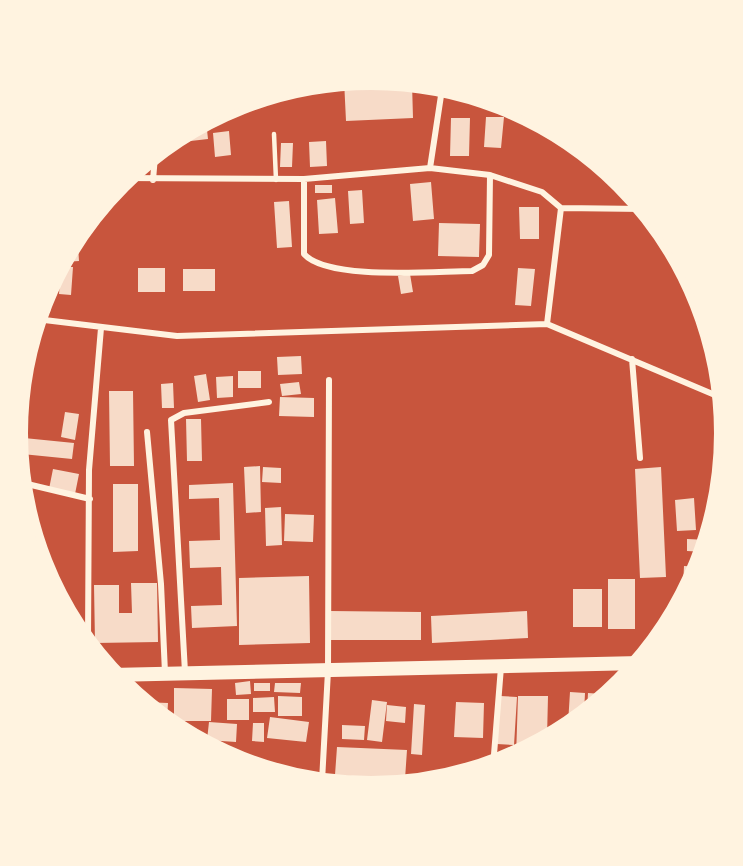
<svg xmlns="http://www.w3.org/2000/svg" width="743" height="866" viewBox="0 0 743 866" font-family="'Nunito Sans',sans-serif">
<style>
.building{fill:#f7dbc8}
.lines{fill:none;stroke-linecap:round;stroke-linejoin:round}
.service{stroke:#fff3e0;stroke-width:4.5}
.minor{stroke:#fff3e0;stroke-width:6}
.primary{stroke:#fff3e0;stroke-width:14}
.rim{fill:none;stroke:#fff3e0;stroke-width:8}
</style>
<rect width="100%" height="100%" fill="#c8553d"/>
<path class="building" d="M372 75 412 83 413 118 346 121 344 80Z
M485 98 507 102V107L485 106Z
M486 117H504L501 148 484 147Z
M451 118H470L469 156H450Z
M206 121 208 139 182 142 181 138Z
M229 131 231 155 215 157 213 133Z
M326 141 327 166 310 167 309 142Z
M281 143H293L292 167H280Z
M431 182 434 219 413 221 410 184Z
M315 185H332V193H315Z
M362 190 364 223 350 224 348 191Z
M335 198 338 233 319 234 317 200Z
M289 201 292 247 277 248 274 202Z
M519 207H539V239H520Z
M439 223 480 224 479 257 438 256Z
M78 245 79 261 64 262 74 246Z
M61 267H73L71 295 59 294Z
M138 268H165V292H138Z
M518 268 535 269 531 306 515 305Z
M183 269H215V291H183Z
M410 274 413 292 401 294 398 276Z
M301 356 302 374 278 375 277 357Z
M238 371H261V388H238Z
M206 374 210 400 198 402 194 376Z
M233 376V397L217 398 216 377Z
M299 382 301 394 282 396 280 384Z
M173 383 174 408H162L161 384Z
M109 391H133L134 466H110Z
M280 397 314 398V417L279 416Z
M65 412 79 414 75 440 61 437Z
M186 419H201L202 461H187Z
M24 438 74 443 72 459 22 454Z
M260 466 261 512 246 513 244 467Z
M263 467 281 468V483L262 482Z
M661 467 666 577 640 578 635 469Z
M53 469 79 474 75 494 49 489Z
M233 483 237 626 192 628 191 606 222 605 221 567 190 568 189 541 220 540 219 498 189 499V485Z
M113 484H138V551L113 552Z
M694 498 696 530 677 531 675 500Z
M281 507 282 545 266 546 265 508Z
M285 514 314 515 313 542 284 541Z
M687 539 708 540 706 552 687 551Z
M684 566 703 567 691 587H683Z
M309 576 310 643 239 645V578Z
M608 579H635V629H608Z
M61 583 62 601 50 584Z
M131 583H157L158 642 95 643 94 585H119V613H132Z
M573 589H602V627H573Z
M330 611 421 612V640H329Z
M527 611 528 638 432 643 431 616Z
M250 681 251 694 236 695 235 683Z
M254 683H270V691H254Z
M275 683H301L300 693 274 692Z
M604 687 617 688V691L603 700Z
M174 688 212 689 211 721H174Z
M570 692 585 693 584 713 568 724Z
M588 693 602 694V702L587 711Z
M278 696 302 697V716H278Z
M500 696 517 697 514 745 497 744Z
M518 696H548L547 738 519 757H516Z
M274 697 275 712H253V698Z
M227 699H249V720H227Z
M372 700 387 702 382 742 367 740Z
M142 702 168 703 167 719Z
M456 702 484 703 483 738 454 737Z
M414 704 425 705 422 755 411 754Z
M387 705 406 707 405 723 386 721Z
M270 717 309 722 306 742 267 738Z
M209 722 237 724 236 742 207 740Z
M253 723H264V742L252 741Z
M342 725 365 726 364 740 342 739Z
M337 747 407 750 405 779 335 775Z
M341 777 411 782V783L371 791 341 785Z"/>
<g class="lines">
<path class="service" d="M274 134 276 180
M38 312 48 311 52 279"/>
<path class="minor" d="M442 89 430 168 490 175 542 192 561 208 644 209
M121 178 304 179 430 168
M304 179V254C328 281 435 271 472 271L483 265 489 255 490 175
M153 180 155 156
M36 319 177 336 547 324 722 398
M547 324 561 208
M632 359 640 458
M147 432 161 584 165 673
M23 483 90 499
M88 640 89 470 101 328
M185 672 171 420 184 413 269 402
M493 767 501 667
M322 781 328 671 329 380"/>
<path class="primary" d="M111 675 640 663"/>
</g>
<path d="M0 0H743V866H0ZM24 433a347 347 0 1 1 694 0a347 347 0 1 1-694 0Z" fill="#fff3e0" fill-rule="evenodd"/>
<path class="rim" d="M24 433a347 347 0 1 1 694 0a347 347 0 1 1-694 0Z"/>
</svg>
